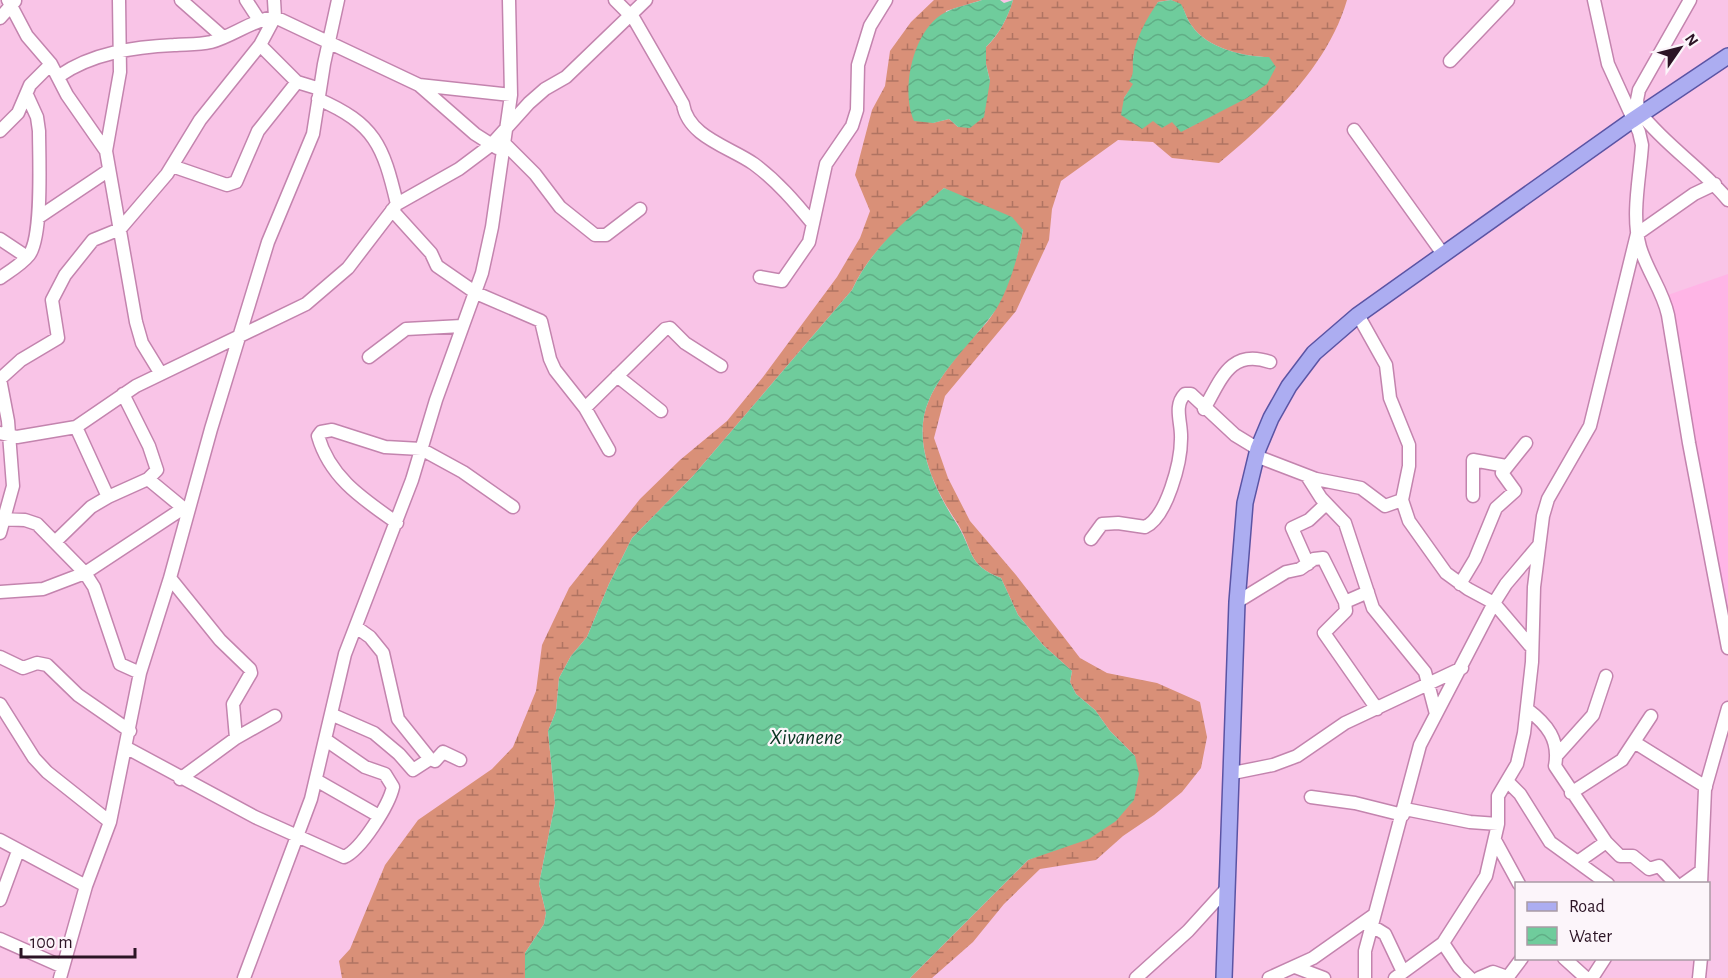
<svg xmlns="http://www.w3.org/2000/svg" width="1728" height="978" viewBox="0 0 1728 978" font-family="'Alegreya Sans',sans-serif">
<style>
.built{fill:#ffb5e6}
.wetland{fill:url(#wetland-marsh);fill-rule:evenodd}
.water{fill:url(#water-waves)}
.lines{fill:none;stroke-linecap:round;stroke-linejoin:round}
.minor-casing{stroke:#c384ae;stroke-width:15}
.major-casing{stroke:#5b54a4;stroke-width:18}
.minor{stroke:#fff;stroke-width:12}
.major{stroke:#acadf1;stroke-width:15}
.labels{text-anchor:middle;stroke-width:4.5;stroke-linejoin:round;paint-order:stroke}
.water-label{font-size:22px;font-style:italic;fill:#083320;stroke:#fcf5fa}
</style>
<defs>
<pattern id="wetland-marsh" width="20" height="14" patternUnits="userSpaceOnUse" patternTransform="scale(1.5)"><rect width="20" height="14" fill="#d99078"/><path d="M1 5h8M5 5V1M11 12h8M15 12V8" fill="none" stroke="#b07462"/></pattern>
<pattern id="water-waves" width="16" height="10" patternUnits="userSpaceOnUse" patternTransform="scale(1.5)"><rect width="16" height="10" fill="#6fcc9c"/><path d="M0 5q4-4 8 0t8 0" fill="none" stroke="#60ae86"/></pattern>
</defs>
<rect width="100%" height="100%" fill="#f9c4e7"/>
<path class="built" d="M1728 274V624L1665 296Z"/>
<path class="wetland" d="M934 0H982L946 11 932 123 949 119 958 127 990 81 986 64V47C999 35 1008 17 1013 0H1347C1328 66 1270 121 1219 163L1172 158 1153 142 1118 140 1061 181 1052 209 1049 240 1016 311 945 396 934 438 948 478 970 521 1016 575 1080 658 1107 673 1157 683 1200 702 1207 737 1201 768 1182 792 1154 815 1123 836 1096 860 1040 869 1004 904 973 942 932 978H910L1028 860 1054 849 1135 756 1110 731 1095 710 1076 694 1070 682 1072 671 1043 645 1018 615 1001 578C966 565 974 549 956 521 934 488 911 440 929 400 936 383 950 365 962 350 971 338 987 325 994 312 1007 285 1018 259 1023 230L944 188C910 219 871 247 852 290L693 476 632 538 609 584 587 637 571 656 559 678 556 711 548 731 555 803 539 884 546 913 544 924 525 953V978H342L339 961 350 949 385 865 418 820 492 769 513 747 536 691 542 645 569 588 640 499 680 460 727 421 763 377 837 277 860 238 870 211 855 175 872 110 885 86 890 51 911 22ZM1171 0 1181 5C1185 11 1187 20 1192 26 1207 48 1244 57 1269 57L1228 107 1182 131 1172 121H1153L1124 98 1134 84 1133 58 1139 38 1158 2Z"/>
<path class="water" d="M982 0H1000L1004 3 1013 0C1008 18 999 34 986 47V64L990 81 984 117 970 128 958 127 949 119 933 123 914 121C900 90 913 28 946 12 955 7 971 4 982 0Z
M1171 0 1181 4C1185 11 1187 20 1192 26 1207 48 1244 57 1269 57L1276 67 1267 84 1247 98 1181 132 1172 122 1162 128 1153 121 1142 129 1121 115 1124 98 1133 84 1129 81C1135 73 1132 68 1133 59 1135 39 1147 18 1158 2Z
M944 188 1012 217 1023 230C1019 254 1007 296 992 315 971 343 943 368 929 400 911 440 934 488 955 521 974 549 966 565 1001 578L1018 615 1043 645 1072 671 1070 682 1076 694 1095 710 1110 731 1135 756 1139 774 1134 800 1116 821 1089 839 1028 860 910 978H525V953L544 924 546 913 539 884 555 803 548 731 556 711 559 678 571 656 587 637 609 584 632 538 693 476 852 290C871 248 909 217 944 188Z"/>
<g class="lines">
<g class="minor-casing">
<path id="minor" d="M8 0 27 36 51 64 67 95 106 151 136 322 142 343 161 374
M181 0 223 37
M246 0 259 20
M615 0 634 19 683 104C688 137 730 147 754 164 777 181 795 202 813 224
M1594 0 1608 64 1639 132 1642 145C1640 177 1631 215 1640 247 1647 271 1663 291 1668 315L1689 443 1728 648
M0 18 15 1
M260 45 297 82 320 89
M1450 61 1508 0
M59 76C92 53 134 47 174 45 186 44 198 45 211 42 233 36 252 20 275 17L419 85 475 134 497 148
M419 85 511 95
M318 99C375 124 383 145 397 204
M1641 114C1668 148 1702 168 1728 200
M1639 115 1637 100 1639 90 1690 0
M1354 130 1443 254
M0 131 18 113 30 85 51 64
M505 144 535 174 560 207 595 235H606L640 209
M106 151 120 72 119 0
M172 166 227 185 236 182 258 131 297 82
M392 210 431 253 437 266 476 293 541 321 550 359 555 370 585 408 609 450
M39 217 109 170
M0 239 27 257
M760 277 782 281 809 242 826 164 852 126 857 110 858 65 870 26 886 0
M0 278C10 271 22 264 29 255 43 237 39 156 39 131L37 117 27 95
M1358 315 1386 365 1390 398 1409 445V466L1402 500 1409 521 1446 573 1468 589 1494 603 1532 648
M369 357 406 329 462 326
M617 376 661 411
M585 408 665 329 670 328 685 343 721 366
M1204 409C1221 380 1230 348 1270 362
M0 433 17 437 76 427 136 386 306 304 348 268 397 204 459 169 491 145 529 103 545 89 566 77 646 0
M1256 456 1316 479 1361 488 1385 506 1402 500
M1307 476 1321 498 1345 523 1373 608 1425 672 1436 714
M148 479 188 512
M1473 496V460L1506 466
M108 497 148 479 157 470 149 446 123 394
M0 519 25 520 37 524 85 573 94 587 120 664 140 673
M397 523C363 499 330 478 318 436L321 432 332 430 385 447 421 449 463 472 513 507
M0 533 13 486 8 421 0 379 21 360 58 338 52 300 65 275 93 240 120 229 167 174 200 120 260 45 275 17 274 0
M1091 539 1102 524 1118 523 1145 527C1167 517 1181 462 1181 439 1182 423 1173 406 1185 394H1191L1235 435 1258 449
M56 541 91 507 108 497 76 427
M1308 564 1292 528 1309 520 1326 504
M170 578 220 640 250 669 251 673 233 704 236 738
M1460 584 1475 559 1496 508 1515 491 1502 473 1526 443
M0 592 43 589 85 573 182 509
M1237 602 1286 572 1300 569 1314 559 1323 558 1345 602 1346 611 1324 633 1377 709
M1345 602 1368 592
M356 627 370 637 383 653 398 719 430 759
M0 657 23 668 37 663 47 665 78 695 130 731
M0 704 34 758 47 772 110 822
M1527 709C1547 724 1560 740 1555 766L1606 842 1620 856H1633L1649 869 1659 866 1676 884
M333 715 374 733 399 754 413 770 430 759 435 761 443 752 460 760
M1634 742 1706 787
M127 748 255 817 344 857C361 850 389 805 393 787L385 774 365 767 326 740
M1558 754 1593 715 1606 676
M1233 773 1273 765 1297 756 1345 723 1462 668
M180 779 236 738 275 716
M316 780 379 816
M1507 781 1520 794 1550 842 1608 884
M1571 793 1622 760 1651 716
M1311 797 1355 803 1403 815
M1405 809 1470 822 1498 824
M0 840 86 886
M1495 840 1519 884
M1579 861 1606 842
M1683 884 1701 871
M1701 884 1705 789 1728 708
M0 900 18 851
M1372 926 1385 934 1403 972
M0 939 63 967
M1443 943 1459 967 1470 978
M1564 958 1586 978
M1295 967 1324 978
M60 978 86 886 110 822 140 673 170 578 211 429 268 242 313 134 324 64 338 0
M244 978 311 799 345 654 412 480 436 400 482 273 492 227 511 95 509 0
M1136 978 1188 931 1228 887
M1269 978 1313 958 1374 915
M1365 978V951L1420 745 1494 603 1506 584 1539 545
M1395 978 1443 943 1486 876 1498 824V796L1517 764 1524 733 1532 662 1534 587 1543 516 1548 499 1590 426 1637 234 1694 194 1715 184
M1479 978 1493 972 1507 977
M1507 978 1522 958
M1592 978 1605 958
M1699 978 1701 958"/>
</g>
<g class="major-casing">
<path id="major" d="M1224 978 1237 602 1245 503 1258 449 1271 418 1289 386 1314 353 1358 315 1631 121 1728 56"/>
</g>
<use href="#minor" class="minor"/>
<use href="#major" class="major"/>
</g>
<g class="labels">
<g class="water-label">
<text x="806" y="744">Xivanene</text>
</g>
</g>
<rect x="1515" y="882" width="195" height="78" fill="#fcf5fa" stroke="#a99ba5" stroke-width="1.5"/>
<rect x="1527" y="902" width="30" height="9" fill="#acadf1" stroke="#a99ba5" stroke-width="1.5"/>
<text x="1569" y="912" font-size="18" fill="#2c1425">Road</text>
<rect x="1527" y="927" width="30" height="18" fill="url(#water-waves)" stroke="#a99ba5" stroke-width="1.5"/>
<text x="1569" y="942" font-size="18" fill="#2c1425">Water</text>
<g transform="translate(1680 48) rotate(55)" stroke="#fcf5fa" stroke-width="4.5" paint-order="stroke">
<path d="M0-4.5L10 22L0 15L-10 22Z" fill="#2c1425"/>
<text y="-9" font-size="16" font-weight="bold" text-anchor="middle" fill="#2c1425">N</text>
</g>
<path d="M21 948v9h114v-9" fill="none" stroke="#2c1425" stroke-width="3"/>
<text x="30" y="948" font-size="18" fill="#2c1425" stroke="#fcf5fa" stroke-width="4.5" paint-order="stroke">100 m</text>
</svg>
